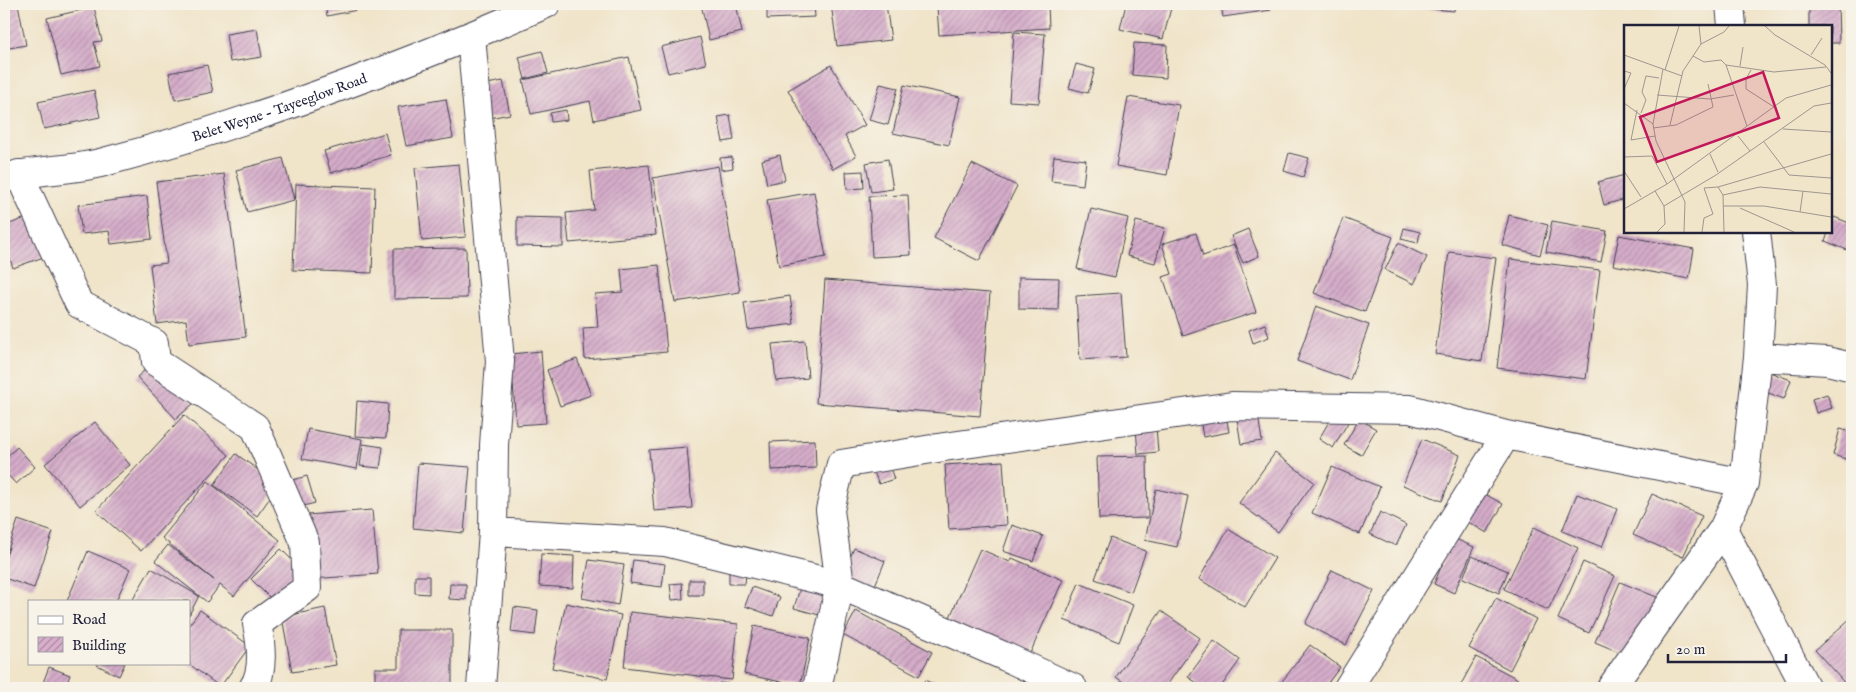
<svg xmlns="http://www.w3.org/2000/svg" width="1856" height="692" viewBox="0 0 1856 692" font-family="'IM FELL English',serif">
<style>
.building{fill:url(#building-hatch)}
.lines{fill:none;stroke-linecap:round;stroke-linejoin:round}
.minor-casing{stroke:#413f50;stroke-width:30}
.secondary-casing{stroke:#413f50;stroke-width:30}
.minor{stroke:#fff;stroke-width:28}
.secondary{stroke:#fff;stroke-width:28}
.labels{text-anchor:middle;stroke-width:5;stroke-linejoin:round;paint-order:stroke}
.street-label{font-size:14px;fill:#22223b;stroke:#f7f3e8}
.inset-road{fill:none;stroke:#9e9690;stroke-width:1}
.view{fill:#c2185b;fill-opacity:0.15;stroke:#c2185b;stroke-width:2.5}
.inset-edge{fill:none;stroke:#22223b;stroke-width:2.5}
</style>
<defs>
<pattern id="building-hatch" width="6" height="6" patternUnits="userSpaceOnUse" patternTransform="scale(1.25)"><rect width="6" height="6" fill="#d6adca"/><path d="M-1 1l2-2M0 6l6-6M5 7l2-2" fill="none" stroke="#ad8ca5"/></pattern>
</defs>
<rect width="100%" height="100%" fill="#f7f3e8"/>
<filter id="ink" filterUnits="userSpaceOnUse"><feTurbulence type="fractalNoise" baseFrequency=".02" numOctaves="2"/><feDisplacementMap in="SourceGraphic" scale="10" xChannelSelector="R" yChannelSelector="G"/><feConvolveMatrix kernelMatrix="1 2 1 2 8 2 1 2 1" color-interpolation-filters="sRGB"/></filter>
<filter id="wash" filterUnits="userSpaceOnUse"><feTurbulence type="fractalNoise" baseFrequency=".0096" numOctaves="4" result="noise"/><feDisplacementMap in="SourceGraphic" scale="20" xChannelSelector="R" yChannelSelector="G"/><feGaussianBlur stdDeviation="1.12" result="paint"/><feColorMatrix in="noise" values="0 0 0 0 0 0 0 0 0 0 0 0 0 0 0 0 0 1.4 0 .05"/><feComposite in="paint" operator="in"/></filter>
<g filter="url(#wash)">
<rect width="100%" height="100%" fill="#f0e4c9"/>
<g id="blocks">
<path class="building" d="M4 4H18L26 45 4 49Z
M325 4H356L357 10 327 16Z
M701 4H736L742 32 709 40Z
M767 4H814L815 17 767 19Z
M831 4H886L891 40 837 46Z
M988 4H1048L1049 28 939 35 937 7Z
M1126 4H1172L1163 39 1120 29Z
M1221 4H1270L1271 10 1223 17Z
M1403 4H1455L1454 11 1403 6Z
M1809 4H1838L1839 43H1830V26H1809Z
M94 7 102 41 94 42 100 66 61 75 47 18Z
M257 29 262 57 230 62 226 34Z
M1014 32 1045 34 1039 103 1009 101Z
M700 37 706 64 668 73 661 47Z
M1134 43 1167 45 1166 78 1132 75Z
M542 51 548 73 525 79 519 57Z
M629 57 641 110 594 120 590 101 531 114 523 80Z
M1076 64 1095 69 1088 93 1069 88Z
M207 65 213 92 175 100 169 73Z
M831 65 865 125 845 136 856 156 833 169 788 90Z
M503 81 510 114 484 119 476 86Z
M880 84 898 88 888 125 869 120Z
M904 85 960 97 949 145 893 133Z
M94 90 100 117 44 129 38 102Z
M1128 97 1179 105 1167 175 1116 166Z
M446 99 453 138 406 146 398 107Z
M566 110 567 120 551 122 550 113Z
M730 115 734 140 723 142 718 117Z
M385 133 391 155 331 173 324 151Z
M1289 153 1309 158 1303 177 1284 171Z
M780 155 785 180 767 184 762 160Z
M1054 156 1086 160 1083 185 1051 181Z
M732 157 733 168 721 170 720 158Z
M283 158 294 200 247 212 236 170Z
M888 159 893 189 871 192 866 163Z
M459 164 466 237 422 241 415 168Z
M972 164 1017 186 979 261 934 238Z
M649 165 656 235 569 243 566 213 594 210 590 171Z
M718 166 740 292 675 302 653 178Z
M863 171 864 188 847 189 846 172Z
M224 174 246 337 189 344 186 320 157 324 150 265 167 263 156 182Z
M1625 175V199L1604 205 1598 182Z
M296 184 375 187 372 273 293 270Z
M814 192 826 257 779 266 767 200Z
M908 195 911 255 872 257 869 196Z
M147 196 152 239 111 244 109 231 82 234 78 205Z
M1091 209 1128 218 1115 277 1077 269Z
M34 215 49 255 13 268 4 241V226Z
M1509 215 1548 225 1540 255 1502 245Z
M517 217 563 218V247L517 246Z
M1834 217 1852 224V252L1825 241Z
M1343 218 1393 237 1365 312 1314 293Z
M1136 221 1165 228 1155 263 1127 256Z
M1552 221 1607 231 1601 262 1546 252Z
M1404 228 1420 232 1418 243 1401 239Z
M1248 229 1259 256 1243 263 1231 236Z
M1196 233 1203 256 1234 245 1256 312 1183 336 1163 277 1172 274 1162 244Z
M1619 235 1694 249 1689 279 1613 265Z
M1398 243 1427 257 1414 284 1385 270Z
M466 248 467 298 394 299V249Z
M1449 252 1496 258 1482 361 1435 354Z
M1510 259 1600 270 1586 379 1497 368Z
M659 265 667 352 585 359 583 328 598 327 595 294 623 292 621 269Z
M1019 277 1059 278 1058 310 1019 309Z
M825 280 990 293 980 416 816 403Z
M1121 293 1126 357 1080 360 1076 296Z
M790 296 794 324 748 330 744 303Z
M1316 306 1369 325 1350 380 1297 361Z
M1265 324 1269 337 1253 343 1249 330Z
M805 341 808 378 776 381 772 344Z
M541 351 546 423 516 425 511 354Z
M577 359 591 395 560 406 547 370Z
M155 361 194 403 176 419 137 377Z
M1767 371 1791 380 1784 399 1761 390Z
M1827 394 1832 408 1816 413 1812 399Z
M357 401 388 404 386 438 355 436Z
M1335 411 1350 419 1333 448 1319 439Z
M184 415 229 455 141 551 96 511Z
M1226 415 1229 432 1203 437 1200 419Z
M1258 415 1262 441 1241 444 1237 419Z
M1359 419 1376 429 1361 455 1344 445Z
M95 422 130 465 80 506 45 464Z
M1156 427 1158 452 1138 454 1136 428Z
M308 429 362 439 357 469 302 459Z
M1840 429 1852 432V461L1833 455Z
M1422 439 1460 455 1442 501 1403 485Z
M815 440 816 468 771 470 770 442Z
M363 444 383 447 380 468 360 466Z
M17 447 35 467 16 484 4 471V459Z
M687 447 692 508 654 511 649 450Z
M1275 453 1314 482 1278 532 1239 503Z
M236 454 279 485 257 516 214 485Z
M1147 456 1148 518 1099 519 1097 457Z
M1003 461 1007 525 949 529 945 465Z
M418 463 470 467 464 533 413 528Z
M889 465 894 479 879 484 873 470Z
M1332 467 1380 487 1360 534 1312 513Z
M307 476 315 503 296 508 289 481Z
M208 481 280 540 234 596 220 585 207 602 155 561 168 545 214 580 162 538Z
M1156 489 1188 496 1177 547 1145 540Z
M1483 493 1503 504 1487 533 1468 522Z
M1577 494 1617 509 1602 547 1562 531Z
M1652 494 1702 516 1683 557 1633 535Z
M372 510 378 574 312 579 307 515Z
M1380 512 1406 525 1396 546 1370 534Z
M18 520 53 532 34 588 4 578V562Z
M1012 525 1043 536 1033 561 1003 551Z
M1534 527 1578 548 1548 610 1504 589Z
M1228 529 1275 558 1245 607 1199 579Z
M1110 538 1146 551 1131 592 1095 579Z
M1453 538 1474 547 1454 593 1434 584Z
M854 548 885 561 871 595 840 582Z
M281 549 307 575 277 605 251 579Z
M980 549 1010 562 1012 558 1063 580 1028 658 947 624Z
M88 551 130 569 116 601H67Z
M541 554 574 556 573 588 539 586Z
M1472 556 1508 571 1499 593 1463 578Z
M589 560 624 565 618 605 582 598Z
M633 560 665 564 662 587 630 583Z
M1583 562 1615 576 1589 633 1558 619Z
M151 568 199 596 189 615V601H132Z
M1332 570 1374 591 1346 645 1305 624Z
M729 572H746L745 584H729Z
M415 576H429V594L415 593Z
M689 580H703V595H689Z
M1620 582 1664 600 1638 660 1595 642Z
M682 583 683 599 672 600 670 584Z
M1079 583 1133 605 1119 642 1064 620Z
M450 584H466V600L449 599Z
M801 585 826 592 819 615 794 608Z
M752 587 780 597 773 616 745 606Z
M1496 598 1536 619 1510 670 1469 648Z
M566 603 621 615 607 679 552 668Z
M514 607 538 610 535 635 511 632Z
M325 608 336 665 292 672 282 617Z
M200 610 250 646 220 687 189 664V625Z
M856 611 932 652 919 676 843 635Z
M1161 611 1200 638 1165 688H1132L1116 677Z
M630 612 738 624 732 680 624 667Z
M1852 617V688H1849L1815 650Z
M754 626 810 638 800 686 744 674Z
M398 630H452V688H375V668H398Z
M1214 641 1240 660 1220 688H1205L1188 677Z
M1310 645 1340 667 1324 688H1277Z
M1476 657 1518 679 1513 688H1459Z
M98 663H125L119 676 97 665Z
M49 667 70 675 65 688H41Z
M925 680 941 688H921Z
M719 683 754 687V688H719Z"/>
</g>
</g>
<g filter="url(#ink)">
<use href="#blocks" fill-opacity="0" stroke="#413f50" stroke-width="1"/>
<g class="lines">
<g class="minor-casing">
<path id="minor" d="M1730 4 1732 26
M471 36 500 361 494 445 493 532 481 688
M19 174 79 304 154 343 156 362 255 427 305 543 307 588 257 624C261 643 265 671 253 688
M1756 231 1762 285 1758 357 1744 483 1723 529 1806 688
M1758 357 1827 361 1852 367
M493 532 665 542 840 585 1006 657 1073 688
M817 688 840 585 830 510 841 464 944 447 1232 406 1410 409 1506 435 1744 483
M1348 688 1506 435
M1611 688 1723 529"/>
</g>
<g class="secondary-casing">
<g id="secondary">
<path id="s1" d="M4 178C37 169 72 171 104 162 255 122 403 66 546 4"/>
</g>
</g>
<use href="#minor" class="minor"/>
<use href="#secondary" class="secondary"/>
</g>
</g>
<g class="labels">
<g class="street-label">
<text dy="5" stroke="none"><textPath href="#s1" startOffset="285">Belet Weyne - Tayeeglow Road</textPath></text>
</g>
</g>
<g transform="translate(1624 25)">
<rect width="208" height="208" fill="#f0e4c9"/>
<path class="inset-road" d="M75 1 77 19M141 1 151 10 201 40 207 48M0 30 58 51M187 30 198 13M69 31 80 37 97 35 102 40 150 47 202 42M102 40 123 101M116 41 119 22M41 45 55 1M127 45 122 54V64L150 82M0 46 7 48 0 64M33 70 86 74 110 70M0 78 29 99 32 116 61 177 60 207M13 85 7 115 31 111M17 88 22 75 18 67 22 51 35 53M29 99 39 44M46 100 59 46 77 19 100 7 105 1M29 103 52 100 89 82 84 59M159 104 207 107M114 111 126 126M140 117 165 150 207 153M86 129 94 147M0 132 28 131 43 159M0 146 17 172M94 162 207 129M31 166 40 181 41 199 33 207M99 170 136 162 207 169M40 181 92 150 190 81 207 78M99 181H140L207 192M116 183 170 207M0 184 43 159 162 73 207 60M176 187 179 166M78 207 80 193 89 189 80 163 94 162 99 170 100 207"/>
<path class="view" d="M139 47 155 93 33 137 16 92Z"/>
<rect width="208" height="208" class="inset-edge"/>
</g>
<rect width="1856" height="692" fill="none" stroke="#f7f3e8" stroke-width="20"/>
<rect x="28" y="600" width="162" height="65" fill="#f7f3e8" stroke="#a29fa3"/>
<rect x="38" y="616" width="25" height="8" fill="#ffffff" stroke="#a29fa3"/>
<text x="72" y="624" font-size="15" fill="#22223b">Road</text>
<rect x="38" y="637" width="25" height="15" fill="url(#building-hatch)" stroke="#a29fa3"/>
<text x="72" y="650" font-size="15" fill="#22223b">Building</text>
<path d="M1668 654v8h118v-8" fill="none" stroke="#22223b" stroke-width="2.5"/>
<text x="1676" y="654" font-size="15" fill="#22223b" stroke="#f7f3e8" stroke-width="4" paint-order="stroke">20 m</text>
</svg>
